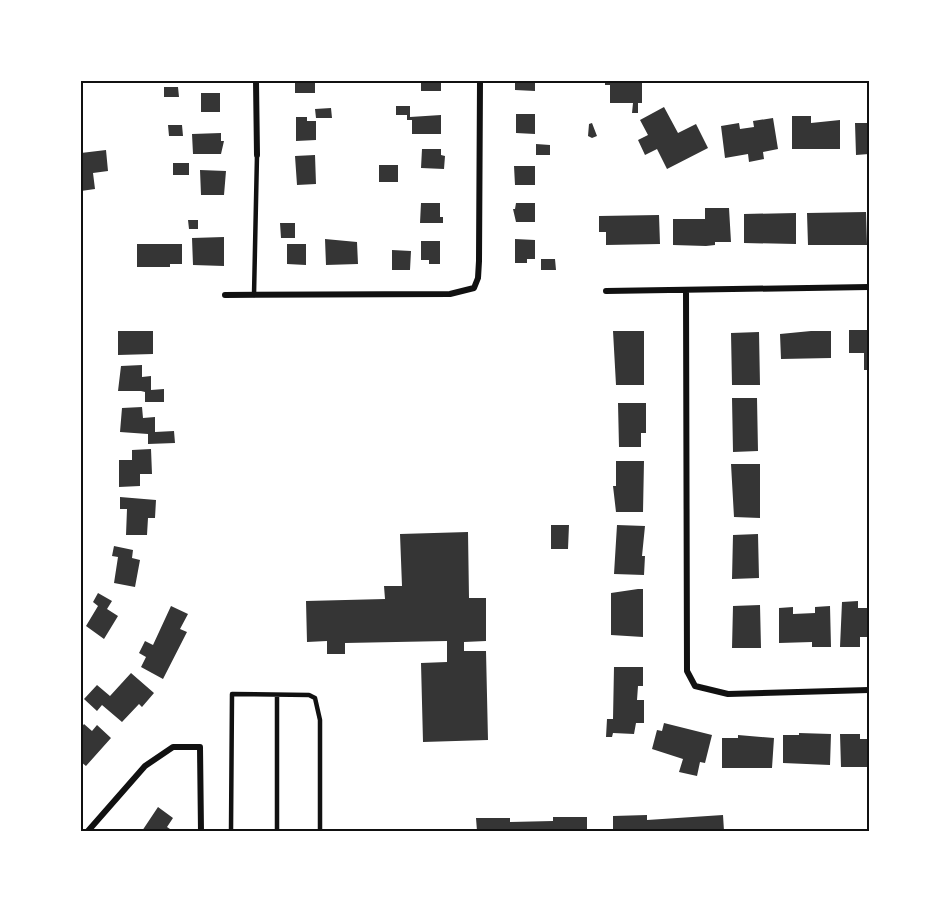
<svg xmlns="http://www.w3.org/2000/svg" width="950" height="912" viewBox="0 0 950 912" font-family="Inter,sans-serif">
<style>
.building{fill:#353535}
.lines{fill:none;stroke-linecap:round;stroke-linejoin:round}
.service{stroke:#111;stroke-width:4.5}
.minor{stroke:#111;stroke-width:6}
.neatline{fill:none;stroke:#111;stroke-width:2}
</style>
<rect width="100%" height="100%" fill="#fff"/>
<path class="building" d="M295 81H315V93H295Z
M421 81H441V91H421Z
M515 81H535V91L515 90Z
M605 81H642V103H638V113H632L633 103H610V85H605Z
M164 87H178L179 97H164Z
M201 93H220V112H201Z
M396 106H410V117L441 115V134H412V120H407V115H396Z
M664 107 678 133 696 124 708 148 667 169 657 149 645 155 638 140 648 135 640 120Z
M331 108 332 118H316L315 109Z
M516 114H535V134L516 133Z
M792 116H811V123L840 120V149H792Z
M296 117H307V121H316V140L296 141Z
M773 118 778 149 763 152 764 159 749 162 748 154 725 158 721 126 739 123 740 129 754 127 753 121Z
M592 123 597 136 592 138 588 136 589 124Z
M855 123H869V154L856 155Z
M168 125H182L183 136H169Z
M221 133V141H224L221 154H193L192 134Z
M536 144 550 145V155H536Z
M422 149H441V155L445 156 444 169 421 168Z
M106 150 108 171 93 173 95 189 81 191V153Z
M315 155 316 184 297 185 295 156Z
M173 163H189V175H173Z
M379 165H398V182H379Z
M514 166H535V185H515Z
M200 170 226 171 224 195H201Z
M421 203H440V217H443V223H420Z
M516 203H535V222H516L513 209H515Z
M705 208H729L731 242H715V245L706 246 673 245V219H705Z
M866 212 867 245H808L807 213Z
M796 213V244L744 243V214Z
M659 215 660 244 606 245V232H599V216Z
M188 220H198V229H189Z
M280 223H295V238H281Z
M224 237V266L193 265 192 238Z
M325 239 357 242 358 264 326 265Z
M515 239 535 240V259H527V263H515Z
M421 241H440V264H429V260H421Z
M137 244H182V264H170V267H137Z
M287 244H306V265L287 264Z
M392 250 411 251 410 270H392Z
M541 259H555L556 270H541Z
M849 330H869V370H864V353H849Z
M118 331H153V354L118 355Z
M613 331H644V385H616Z
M811 331H831V358L781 359 780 334Z
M759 332 760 385H732L731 333Z
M142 365V377L151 376V390L164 389V402H145V392L141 391H118L121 366Z
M732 398H757L758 451 733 452Z
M618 403H646V433H641V447H619Z
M142 407 143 418 155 417V432L174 431 175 443 148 444V434L120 432 122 408Z
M151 449 152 474H140V486L119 487V460H132V450Z
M616 461H644L643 512H616L613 486H616Z
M731 464H760V518L734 517Z
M120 497 156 500 155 518H148L147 535H126L127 509H120Z
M551 525H569L568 549H551Z
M617 525 645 526 642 556H645L644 575 614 574Z
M468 532 469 598H486V641L464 642V651H486L488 740 423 742 421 663 447 662V641L345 643V654H327V641L307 642 306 601 385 599 384 586H402L400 534Z
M758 534 759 578 732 579 733 535Z
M114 546 133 550 132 558 140 560 135 587 114 583 118 557 112 556Z
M638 589H643V637L611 635V593Z
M98 593 112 601 107 609 118 616 104 639 86 626 98 606 93 602Z
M858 601V608H869V637H860V647H840L842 602Z
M760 605 761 648H732L733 606Z
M171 606 188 614 180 629 187 632 163 679 141 667 146 657 139 653 145 641 153 645Z
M830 606 831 647H812V642L779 643V608L793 607V614L815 613V607Z
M614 667H643V686H638L637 700H644V723H636L634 734 613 733 612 737H606L607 719H613Z
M131 673 154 693 142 707 139 704 122 722 102 705 97 711 84 699 97 685 110 696Z
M664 723 712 735 705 763 700 762 697 776 679 772 683 759 652 749 657 730 662 731Z
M84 724 92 731 97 725 111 738 86 766 81 762V728Z
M799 733 831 734 830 765 783 763V735H799Z
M840 734H860V739H869V767H841Z
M738 735 774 738 772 768H722V738H738Z
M158 807 173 818 167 827 173 831H142Z
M647 815V820L723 815 724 831H613V816Z
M553 817H587V831H477L476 818H510V822L553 821Z"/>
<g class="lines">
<path class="service" d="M254 295 257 155
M277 695V831
M231 831 232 694 309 695 315 698 320 720V831"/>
<path class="minor" d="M256 81 257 155
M686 290 687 671 695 686 728 694 869 690
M606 291 869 287
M225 295 450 294 474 288 478 278 479 261 480 81
M88 831 145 766 173 747H200L201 831"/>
</g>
<rect width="950" height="912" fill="none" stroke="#ffffff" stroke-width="165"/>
<rect x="82" y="82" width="786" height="748" class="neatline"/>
</svg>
